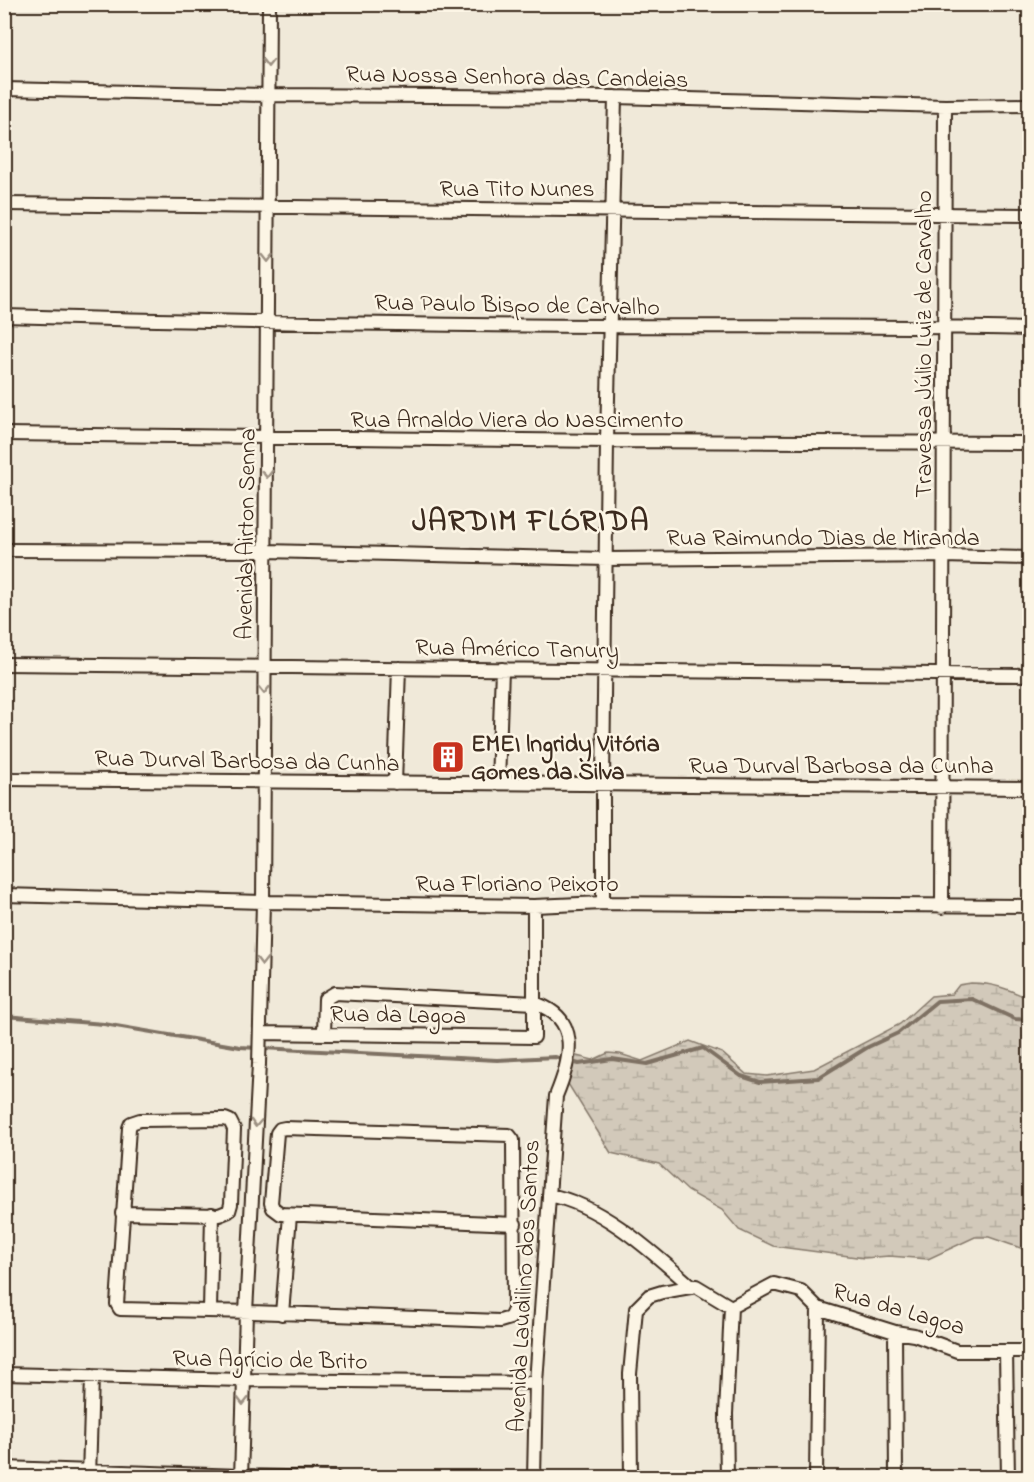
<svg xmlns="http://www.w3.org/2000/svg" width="1034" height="1482" viewBox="0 0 1034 1482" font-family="'Indie Flower',sans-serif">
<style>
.wetland{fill:url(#wetland-marsh);stroke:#867a6c;stroke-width:1.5}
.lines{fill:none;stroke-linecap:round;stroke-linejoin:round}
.stream{stroke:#7e7163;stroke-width:4}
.minor-casing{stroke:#3b2a1e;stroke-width:16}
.minor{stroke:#fcf5e5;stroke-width:12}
.oneway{stroke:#9c9082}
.labels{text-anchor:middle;stroke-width:5;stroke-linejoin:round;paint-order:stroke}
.street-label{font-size:24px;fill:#3b2a1e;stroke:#fcf5e5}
.poi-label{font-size:24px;font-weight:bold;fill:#3b2a1e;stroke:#fcf5e5;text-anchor:start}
.district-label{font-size:30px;font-weight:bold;letter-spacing:1.5px;fill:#3b2a1e;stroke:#fcf5e5}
</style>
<defs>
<pattern id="wetland-marsh" width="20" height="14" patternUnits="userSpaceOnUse" patternTransform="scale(1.5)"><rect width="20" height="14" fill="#d2c9ba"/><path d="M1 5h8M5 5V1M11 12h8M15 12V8" fill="none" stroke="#b5ad9f"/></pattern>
</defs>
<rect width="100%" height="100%" fill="#f0e9d9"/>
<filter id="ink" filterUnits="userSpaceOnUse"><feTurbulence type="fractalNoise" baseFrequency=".0167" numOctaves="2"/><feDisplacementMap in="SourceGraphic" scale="12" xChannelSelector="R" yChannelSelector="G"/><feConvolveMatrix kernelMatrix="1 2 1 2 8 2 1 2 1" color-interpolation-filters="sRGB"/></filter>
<g filter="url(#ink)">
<path class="wetland" d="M971 983C993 983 1009 989 1029 999V1251L989 1237H975L928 1259 889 1256 864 1258 773 1246 739 1230 722 1210 688 1191 659 1164 611 1153 560 1071 569 1054 593 1060 608 1053 620 1054 642 1061 690 1041 722 1053 746 1074 767 1076 814 1069 900 1024 931 996 952 994 959 985Z"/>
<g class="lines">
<path class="stream" d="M4 1016 104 1024 240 1047 497 1060 555 1057 579 1064 612 1059 647 1064 703 1048 741 1076 760 1082 818 1078 868 1047 898 1033 937 1001 972 999 1015 1019 1030 1020"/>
<g class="minor-casing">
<path id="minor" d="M4 89 268 95 615 97 945 106 1030 105
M4 204 1030 215
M4 316C205 322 406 325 607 326 748 327 889 325 1030 329
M4 434 607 441 1030 443
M4 550 266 551 606 559 943 556 1030 558
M4 664 1030 675
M4 779 1030 788
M395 783 399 668
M498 783 502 669
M4 895 263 902 534 906 603 903 1030 906
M603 903V784L607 441 615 97
M942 907 945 106
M260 1033 534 1037V906
M324 1034 325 999 335 993 534 1003C582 1018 571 1060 556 1096L536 1383 534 1478
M549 1195C602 1205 652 1252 692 1287
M122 1213 219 1215 229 1211 231 1204 234 1129 230 1121 225 1119 140 1120 131 1123 129 1128 117 1304 120 1309 252 1312 500 1321 510 1318 514 1310 513 1140 509 1135 285 1128 280 1129 277 1133 271 1203 273 1208 281 1214 515 1224
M210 1311 212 1214
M282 1314 290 1215
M895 1332 896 1478
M1006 1351 1008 1478
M4 1374 243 1380 536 1383
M4 1468 241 1476 335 1478
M89 1477 92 1376
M241 1478 246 1312 259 1064 263 902 269 4
M631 1478 630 1374 636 1309 649 1296 662 1292 696 1286 731 1307 774 1284 801 1291 818 1308 895 1332 914 1335 957 1351H1030
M727 1478 726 1414 731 1307
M816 1478 818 1308"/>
</g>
<use href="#minor" class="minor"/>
</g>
<defs><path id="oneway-chevron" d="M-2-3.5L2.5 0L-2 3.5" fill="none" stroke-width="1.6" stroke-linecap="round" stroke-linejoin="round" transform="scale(1.5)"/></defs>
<g class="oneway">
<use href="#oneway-chevron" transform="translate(268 63) rotate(91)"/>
<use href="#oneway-chevron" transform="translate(268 258) rotate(90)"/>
<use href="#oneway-chevron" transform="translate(267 474) rotate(90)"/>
<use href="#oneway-chevron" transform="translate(264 690) rotate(90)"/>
<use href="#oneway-chevron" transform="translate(262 961) rotate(91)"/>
<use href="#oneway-chevron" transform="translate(256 1123) rotate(93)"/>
<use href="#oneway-chevron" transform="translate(243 1401) rotate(91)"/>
</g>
</g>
<defs>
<g id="building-square" transform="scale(1.725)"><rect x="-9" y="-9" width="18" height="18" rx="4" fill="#c8321e" stroke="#fcf5e5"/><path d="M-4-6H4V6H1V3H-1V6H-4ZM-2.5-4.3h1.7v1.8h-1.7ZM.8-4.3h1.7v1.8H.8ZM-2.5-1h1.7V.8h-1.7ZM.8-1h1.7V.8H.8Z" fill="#fff"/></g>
</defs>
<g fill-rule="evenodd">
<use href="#building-square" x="448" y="757"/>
</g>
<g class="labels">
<g class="street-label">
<text transform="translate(517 76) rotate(1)" y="8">Rua Nossa Senhora das Candeias</text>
<text x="517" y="196">Rua Tito Nunes</text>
<text transform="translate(517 304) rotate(1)" y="8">Rua Paulo Bispo de Carvalho</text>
<text transform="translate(923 344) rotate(-90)" y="8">Travessa Júlio Luiz de Carvalho</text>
<text x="517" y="427">Rua Arnaldo Viera do Nascimento</text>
<text transform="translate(245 534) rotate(-89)" y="8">Avenida Airton Senna</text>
<text x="823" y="545">Rua Raimundo Dias de Miranda</text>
<text transform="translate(517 648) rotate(1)" y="8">Rua Américo Tanury</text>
<text transform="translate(247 760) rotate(1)" y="8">Rua Durval Barbosa da Cunha</text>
<text x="841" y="773">Rua Durval Barbosa da Cunha</text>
<text x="517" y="891">Rua Floriano Peixoto</text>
<text transform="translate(398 1014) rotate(1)" y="8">Rua da Lagoa</text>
<text transform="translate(523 1286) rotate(-87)" y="8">Avenida Laudilino dos Santos</text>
<text transform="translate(899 1308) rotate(16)" y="8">Rua da Lagoa</text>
<text transform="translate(270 1359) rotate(1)" y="8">Rua Agrício de Brito</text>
</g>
<g class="poi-label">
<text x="471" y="751">EMEI lngridy Vitória<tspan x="471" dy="28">Gomes da Silva</tspan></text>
</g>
<g class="district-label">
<text x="531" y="530">JARDIM FLÓRIDA</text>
</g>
</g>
<rect width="1034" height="1482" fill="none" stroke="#fcf5e5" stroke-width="24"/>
<rect x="12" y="12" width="1010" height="1458" fill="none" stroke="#3b2a1e" stroke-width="2" filter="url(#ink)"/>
</svg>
